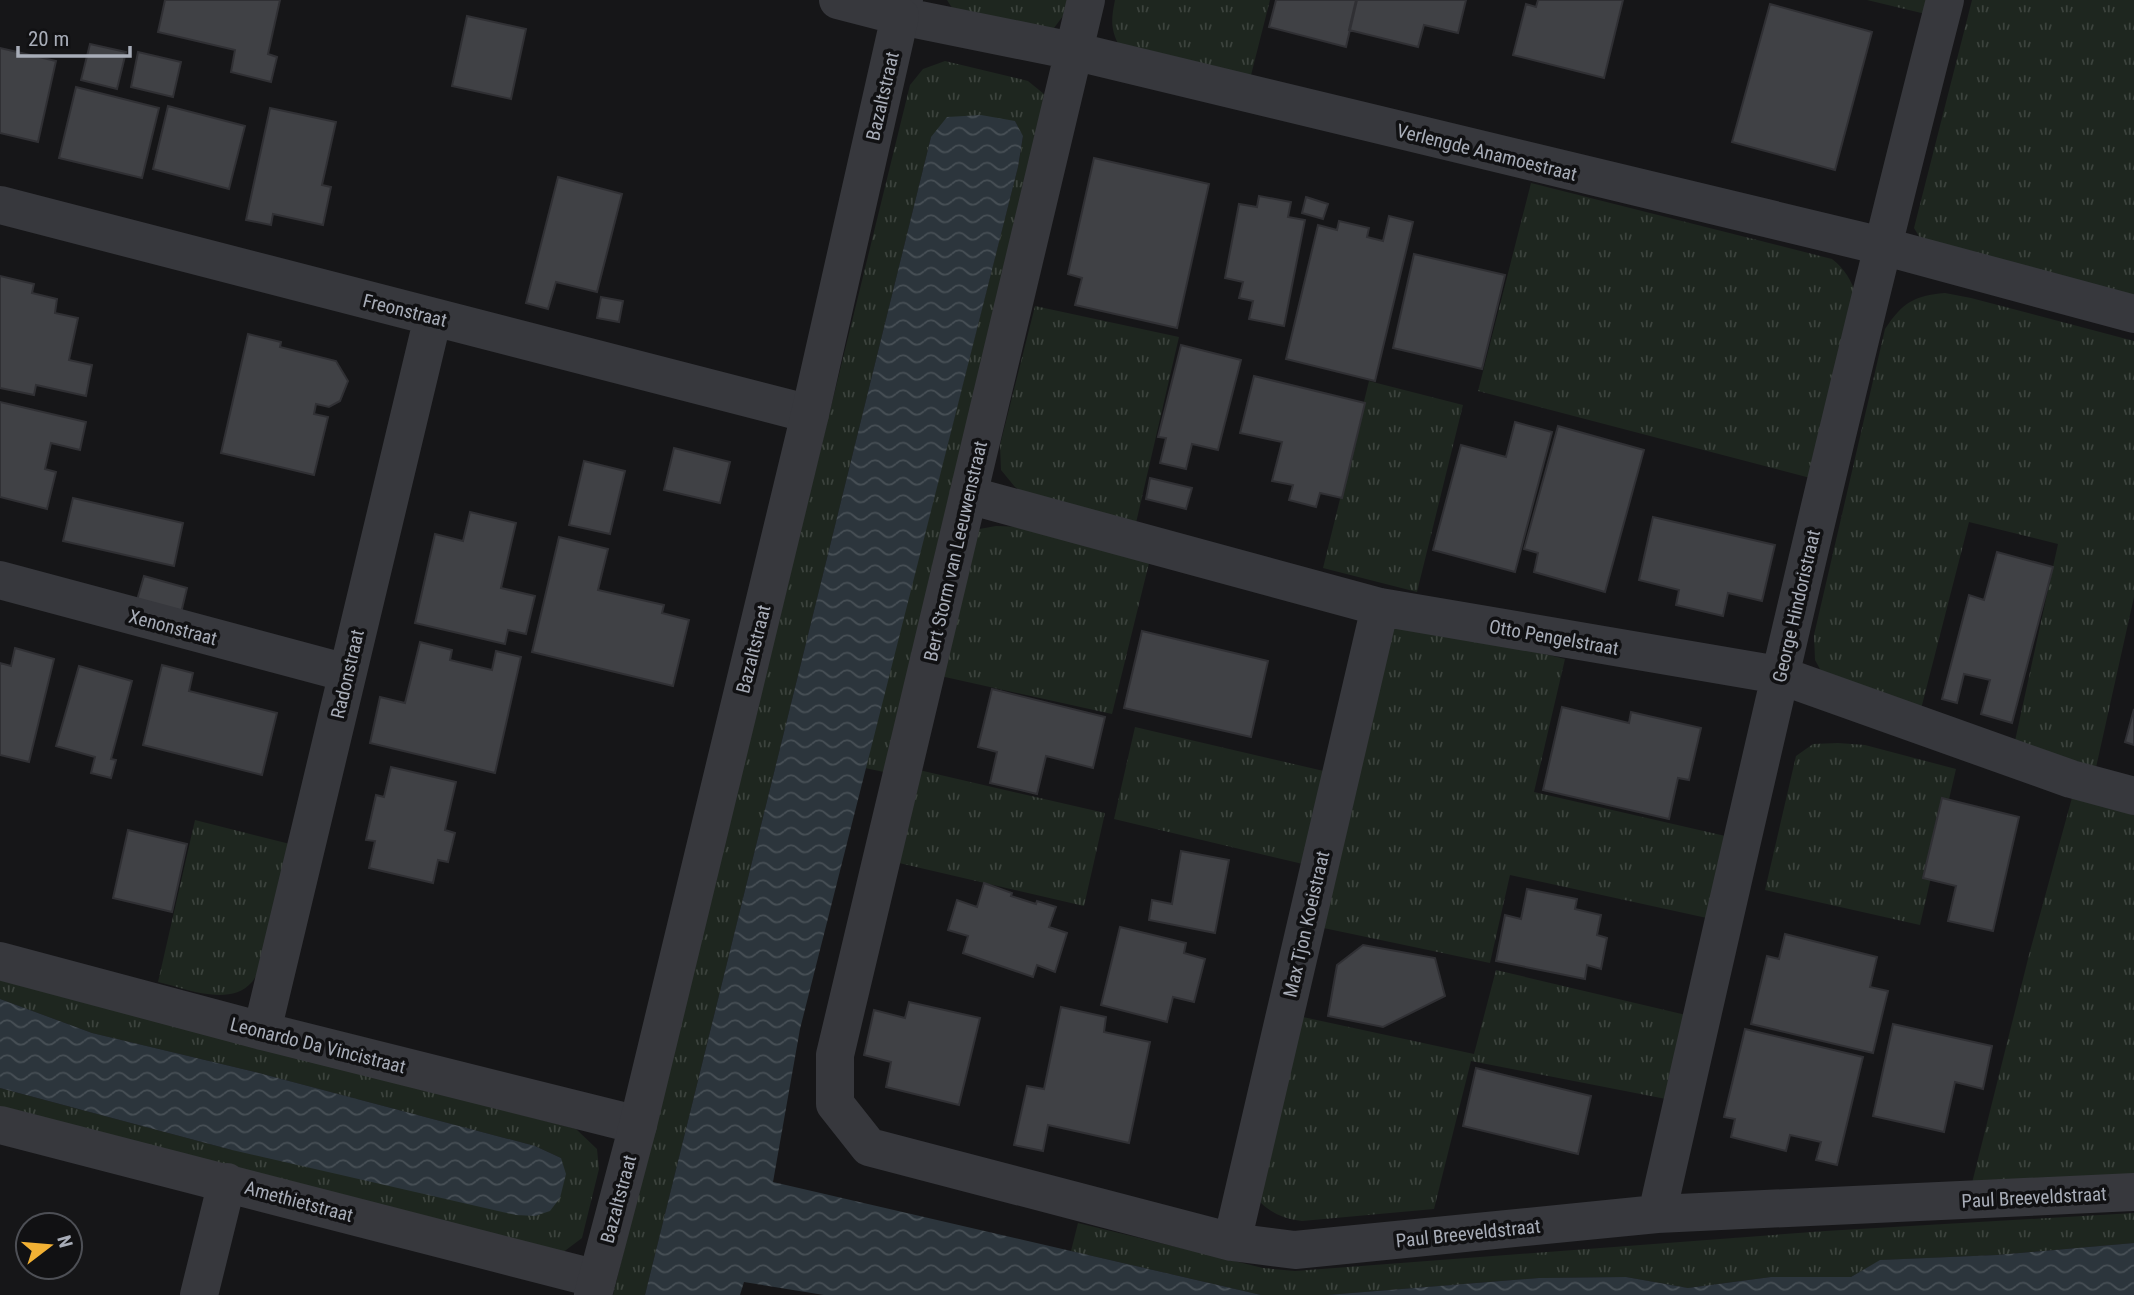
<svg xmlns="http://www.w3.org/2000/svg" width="2134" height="1295" viewBox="0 0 2134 1295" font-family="'Roboto Condensed',sans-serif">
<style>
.grass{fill:url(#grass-tufts)}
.water{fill:url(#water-waves)}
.building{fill:#404145;stroke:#303034;stroke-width:2}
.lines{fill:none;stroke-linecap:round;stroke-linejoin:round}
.minor{stroke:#37383d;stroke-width:38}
.tertiary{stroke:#37383d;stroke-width:38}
.labels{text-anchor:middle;stroke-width:7;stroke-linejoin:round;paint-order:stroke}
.street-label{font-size:19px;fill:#a8adb8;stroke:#111113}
</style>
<defs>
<pattern id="grass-tufts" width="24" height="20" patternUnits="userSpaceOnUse" patternTransform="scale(1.75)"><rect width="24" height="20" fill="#1e261f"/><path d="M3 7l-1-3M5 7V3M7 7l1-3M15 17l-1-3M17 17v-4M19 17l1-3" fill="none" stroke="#3c433d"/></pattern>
<pattern id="water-waves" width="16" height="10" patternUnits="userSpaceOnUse" patternTransform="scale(1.75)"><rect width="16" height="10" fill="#2c353c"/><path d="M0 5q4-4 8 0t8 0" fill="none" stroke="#485056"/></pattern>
</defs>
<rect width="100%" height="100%" fill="#161618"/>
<path class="grass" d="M947 0H1075L1054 28 1036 30 954 11Z
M1115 0H1270L1248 87 1124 54C1111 33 1110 24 1115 0Z
M1867 0H1938L1934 16Z
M1972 0H2134V302L1920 238 1914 228Z
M945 61 1028 81 1044 94 1049 116 884 772 865 768 1018 167 1023 137 1015 121 931 137 645 1295H613L910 85 923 69Z
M1531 183 1832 259C1845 269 1851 280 1857 296L1818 480 1478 391Z
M1945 293 1971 298 2134 341V597L2095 772 2013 750 2058 544 1969 522 1921 709 1826 680 1815 660 1814 635 1885 329C1903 302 1914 296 1945 293Z
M1035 306 1179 337 1136 523 1033 498 1015 487 1001 470 1000 445Z
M1369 381 1463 405 1417 592 1323 568Z
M996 526 1022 527 1150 559 1112 714 927 673 974 530Z
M1425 624 1565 659 1534 792 1734 838 1716 920 1510 875 1490 963 1314 926 1393 627Z
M1135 727 1328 772 1307 865 1114 819Z
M1838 743 1865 745 1956 769 1920 925 1765 890 1796 756 1813 744Z
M919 770 1105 813 1084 906 899 863Z
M2073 794 2134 810V1182L1971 1187 2030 951Z
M195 820 290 844 261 968C258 973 255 978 252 982 229 1008 185 988 158 982Z
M1496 970 1686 1015 1666 1099 1471 1061 1434 1209 1302 1221C1282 1218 1270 1213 1256 1198L1289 1014 1474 1054Z
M0 979 576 1129 597 1149 599 1169 582 1238 562 1253 0 1110V1088L232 1150 561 1158 535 1146 255 1072 92 1033 0 999Z
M2134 1213V1243L1997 1255 1881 1260 1851 1277H1771L1688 1288 1626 1277 1539 1278 1327 1295H1261L1071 1251 1078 1223 1263 1268 1295 1271 1825 1231Z"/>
<path class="water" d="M981 115 1015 121 1023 136 1018 167 800 1029 773 1182 1261 1295H824L744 1282 740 1295H645L931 137 947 117Z
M0 999 92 1033 255 1072 535 1146 561 1158 566 1174 560 1198 550 1211 535 1216 516 1215 232 1150 0 1088Z
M2134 1243V1295H1327L1539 1278 1626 1277 1688 1288 1771 1277H1851L1880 1260 1997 1255Z"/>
<path class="building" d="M165 0H280L268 54 277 57 271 82 231 72 235 50 158 32Z
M1276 0H1357L1346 47 1269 27Z
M1356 0H1466L1458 33 1424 25 1418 47 1349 30Z
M1538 0H1623L1604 78 1513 55 1526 4 1536 7Z
M1770 4 1872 32 1835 170 1732 142Z
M467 16 526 29 511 99 452 86Z
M90 44 126 52 117 89 81 80Z
M0 48 56 61 38 142 0 133Z
M138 52 181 62 173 97 131 87Z
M76 87 159 108 142 178 59 158Z
M168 106 245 126 229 189 153 169Z
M270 108 336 122 322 185 331 187 323 225 273 214 271 225 246 220Z
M1094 158 1209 184 1177 328 1075 305 1082 278 1068 274Z
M558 177 622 194 597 292 556 282 548 309 526 303Z
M1259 196 1291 202 1288 217 1305 220 1284 326 1249 319 1253 301 1239 298 1243 282 1225 278 1239 204 1257 207Z
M1306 197 1328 204 1323 219 1302 213Z
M1389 216 1413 222 1375 381 1286 359 1318 225 1337 230 1339 221 1369 228 1367 237 1383 241Z
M1414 254 1505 275 1482 369 1393 348Z
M0 276 34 284 32 293 57 299 55 313 78 318 69 360 92 365 86 396 36 385 34 395 0 388Z
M601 297 623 301 619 322 597 318Z
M248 334 281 342 280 347 336 361 348 381 340 401 329 407 316 404 314 414 328 417 314 475 221 453Z
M1181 345 1241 360 1218 450 1192 444 1186 469 1160 463 1166 438 1158 437Z
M1254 376 1365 403 1342 498 1320 493 1316 507 1289 500 1293 485 1272 481 1282 442 1240 433Z
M0 402 86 422 80 450 51 443 45 469 56 472 47 509 0 497Z
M1515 422 1552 432 1515 572 1433 550 1461 445 1506 457Z
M1558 426 1644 450 1605 592 1534 572 1538 553 1524 549Z
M674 448 730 462 720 503 664 490Z
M584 461 625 471 610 534 569 525Z
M1150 478 1192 488 1186 509 1146 499Z
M73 498 183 523 174 566 63 541Z
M470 512 516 523 501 588 535 596 526 634 508 630 505 644 415 623 435 534 463 541Z
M1653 517 1775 545 1762 601 1728 593 1723 616 1676 605 1679 590 1639 580Z
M559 537 608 549 598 590 664 605 662 613 689 620 673 686 532 652Z
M1997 552 2053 567 2012 723 1981 714 1990 680 1964 674 1957 703 1942 699 1969 595 1984 600Z
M144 576 187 588 181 613 137 600Z
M1142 631 1268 661 1251 737 1124 708Z
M420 642 452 650 450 660 492 670 496 651 521 657 495 773 370 743 380 697 405 703Z
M15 648 54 659 29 762 0 755V663L11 666Z
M162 665 193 673 189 691 277 713 262 775 143 745Z
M79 666 132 681 111 759 116 760 111 778 91 773 95 757 56 746Z
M992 689 1105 717 1093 768 1046 756 1037 794 990 783 997 752 978 747Z
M1562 707 1629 723 1631 712 1701 728 1689 780 1678 778 1669 819 1543 790Z
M2134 709V745L2125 742Z
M391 767 456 782 445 830 455 833 448 862 438 860 433 883 369 868 375 841 366 840 376 795 384 797Z
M1942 798 2019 817 1993 931 1948 921 1956 886 1923 878Z
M128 830 187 844 172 912 113 898Z
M1181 851 1229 860 1215 933 1149 920 1152 900 1172 904Z
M984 883 1012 893 1011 896 1036 904 1037 901 1056 907 1049 927 1067 933 1055 972 1037 965 1033 977 963 953 968 936 948 930 957 900 977 907Z
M1527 889 1577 899 1575 909 1601 915 1597 935 1607 938 1601 969 1587 965 1585 979 1496 961 1505 915 1521 919Z
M1120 927 1186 943 1184 953 1205 959 1194 1002 1173 997 1167 1022 1101 1005Z
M1785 934 1877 957 1870 987 1888 991 1873 1053 1751 1024 1767 956 1779 959Z
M1363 945 1435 958 1445 996 1383 1027 1328 1016 1337 965Z
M909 1002 980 1018 959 1105 886 1087 891 1062 864 1055 874 1010 905 1018Z
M1061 1007 1106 1017 1104 1032 1150 1042 1129 1143 1048 1125 1043 1151 1014 1145 1027 1086 1044 1089Z
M1893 1024 1992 1046 1983 1089 1955 1082 1944 1132 1873 1116Z
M1745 1029 1863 1057 1837 1165 1816 1160 1821 1142 1790 1135 1786 1151 1731 1137 1735 1119 1724 1117Z
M1476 1068 1591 1096 1578 1154 1463 1126Z"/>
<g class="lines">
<path class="minor" d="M904 0 900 16 1073 51 1882 246 2134 314
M1086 0 835 1055V1104L869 1147 1232 1242 1295 1250 1657 1214 2134 1192
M0 205 810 414
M968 495 1380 607 1779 675 2071 779 2134 796
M0 580 347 673
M0 961 262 1031 638 1125
M262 1031 433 317
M0 1125 597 1279
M1657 1214C1749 808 1841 403 1945 0
M1232 1242 1380 607
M199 1295 227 1182"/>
<path class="tertiary" d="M593 1295 638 1125 810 414 900 16 838 0"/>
</g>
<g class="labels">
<g class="street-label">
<text transform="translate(882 96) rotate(-77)" y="7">Bazaltstraat</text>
<text transform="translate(1487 152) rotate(14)" y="7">Verlengde Anamoestraat</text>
<text transform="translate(405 310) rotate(14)" y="7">Freonstraat</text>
<text transform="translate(955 551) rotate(-77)" y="7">Bert Storm van Leeuwenstraat</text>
<text transform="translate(1796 606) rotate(-77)" y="7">George Hindoristraat</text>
<text transform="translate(173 627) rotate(15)" y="7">Xenonstraat</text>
<text transform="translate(1554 637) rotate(10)" y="7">Otto Pengelstraat</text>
<text transform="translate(753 649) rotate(-76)" y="7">Bazaltstraat</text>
<text transform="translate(347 674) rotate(-77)" y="7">Radonstraat</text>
<text transform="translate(1306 924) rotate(-77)" y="7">Max Tjon Koeistraat</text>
<text transform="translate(318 1045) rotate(14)" y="7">Leonardo Da Vincistraat</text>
<text transform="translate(2034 1197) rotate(-3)" y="7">Paul Breeveldstraat</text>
<text transform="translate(618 1199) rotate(-75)" y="7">Bazaltstraat</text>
<text transform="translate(299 1201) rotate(15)" y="7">Amethietstraat</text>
<text transform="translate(1468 1233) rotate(-6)" y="7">Paul Breeveldstraat</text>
</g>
</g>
<g transform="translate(49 1246) rotate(74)"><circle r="33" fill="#111113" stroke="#4d4f55" stroke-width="2"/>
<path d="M0-5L12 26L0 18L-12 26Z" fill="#f2b134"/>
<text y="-10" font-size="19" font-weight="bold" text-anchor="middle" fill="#a8adb8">N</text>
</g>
<path d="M18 46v10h112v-10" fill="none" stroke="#a8adb8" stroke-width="3.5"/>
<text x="28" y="46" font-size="21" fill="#a8adb8" stroke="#111113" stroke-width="5" paint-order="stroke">20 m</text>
</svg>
